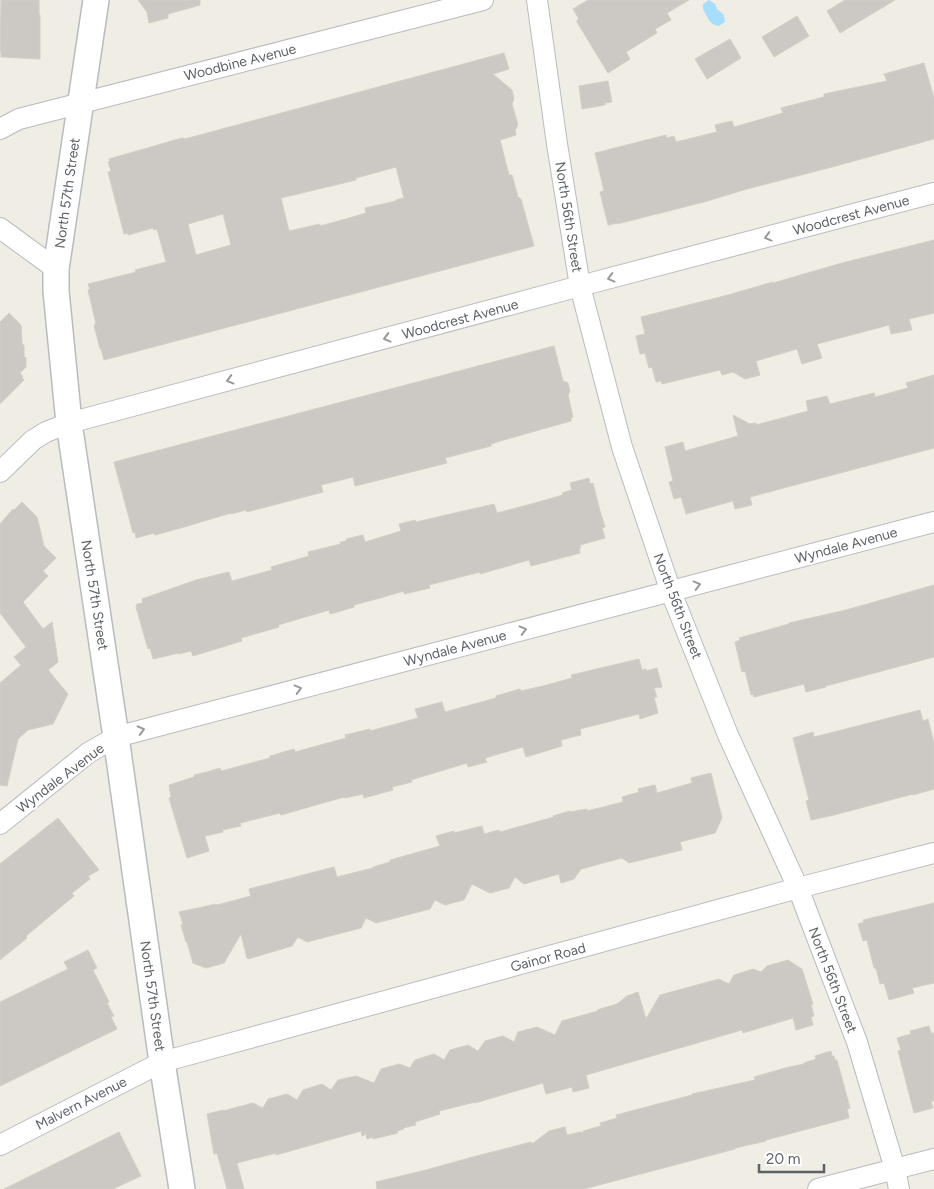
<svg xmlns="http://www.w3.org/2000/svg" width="934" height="1189" viewBox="0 0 934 1189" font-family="Figtree,sans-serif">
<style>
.water{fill:#a6deff}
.building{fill:#ccc9c5;stroke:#d4cec4;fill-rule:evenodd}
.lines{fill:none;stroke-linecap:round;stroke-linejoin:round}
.minor-casing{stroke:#b8bbbf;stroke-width:22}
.tertiary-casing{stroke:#b8bbbf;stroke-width:28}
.minor{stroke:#fff;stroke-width:20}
.tertiary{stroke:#fff;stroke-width:25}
.oneway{stroke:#96999c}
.labels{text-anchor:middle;stroke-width:4.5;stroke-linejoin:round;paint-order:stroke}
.street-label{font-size:14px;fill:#5d6266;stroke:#fff}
</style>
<rect width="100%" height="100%" fill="#f0ede5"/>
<path class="water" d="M709 0 715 4 717 9 724 15 725 22 719 26C710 26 707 16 703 9V4Z"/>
<path class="building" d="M1 0H39V15H40V59L1 57V52H0Z
M138 0H200V5L168 14V18L149 23 147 12Z
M588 0H689L667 13 671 20 655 29 657 33 626 52 630 59 608 73 577 22V20L579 19 573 9Z
M845 0H895L840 33 827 11Z
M797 16 809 36 774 57 762 37Z
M730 39 741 58 707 79 695 59Z
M504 53 509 69 493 74 512 90 514 99 512 104 518 125 517 126V128L515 129 516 135 500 140 509 175H512L518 197 521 199 534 246 104 360 101 349H100L94 325 96 324 88 290 90 289 88 284 136 272 135 270 166 262 157 229 154 230 153 228 128 235V233L124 234 108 172 111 171 108 162 110 161 109 159 182 138 185 139ZM396 167 404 198 396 200V201L365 208 366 213 346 219 320 226V224L289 231 281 198 356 180V178ZM223 214 231 245 196 255 188 224Z
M924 63 934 98V139L832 167 747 189 704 202 617 224V223L608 225 600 192 604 191 595 153 666 135 667 138 674 136 676 142 717 132 715 125 732 121 734 127 783 113 781 108 824 97V94L887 81 884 74Z
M608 81 612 102 605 103V105L582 109 579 86Z
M934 240V313L909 319 912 330 891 334 889 325 817 344 822 358 802 364 797 349 756 361 760 375 745 379 733 372 722 375 720 370 662 384 661 381 656 382 652 367 649 368 645 353 640 354 636 336 645 334 641 317 728 295 773 282V283L842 263Z
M9 313 21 325 22 343 24 346V356L26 358V367L20 373 23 377 22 378 24 380 0 404V322Z
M554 346 563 381 568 383 570 391 568 395 573 417 571 418V421L507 439 491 444V446L445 458 447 463 355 486 353 477 321 485 323 492 247 512 246 510 231 514V513L184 527 155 535 154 533 136 538 135 532 133 533 114 462Z
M934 375V448L750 497 752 505 735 509 733 501 686 514 681 497 674 499 669 482 673 481 665 447 683 442 685 451 738 436 733 415 750 424 756 423V425L808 411 806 401 827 396 830 404 874 393 875 397 908 388 906 383Z
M589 478 590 484 593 483 600 511 605 527 602 528 605 538 580 545 581 548H579L580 553 531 566 529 560 480 574V572L429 585 430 588 404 594V591L380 598 354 605V607L330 614 329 610 278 625 279 627 241 638 242 641 193 656 191 651 179 654V653L153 659 150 648 148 649 136 607 137 604 143 603 142 599 196 580 229 572 232 581 272 570 271 567 309 556 308 552 341 544 340 542 346 541V539L363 535 365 542 401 531 399 524 415 520 416 522 494 504 497 513 535 503 563 495 562 493 572 490 570 483Z
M22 502 37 517 44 546 56 558 43 571 48 576 23 602 43 629 52 622 58 662 48 670 68 694 53 724 28 730 18 739 7 786 0 785V683L21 665 14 657 26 647 0 613V524L13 509 14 510Z
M934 585V657L826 686V687L806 692 804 684 754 697 753 694 751 695 745 671 742 672 735 642 740 640 739 638 789 624V623L846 610Z
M639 659 642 670 646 669V671L657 668 662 687 654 688 657 697H654L658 713 640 719 639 714 580 729 581 735 561 740 562 746 526 757 523 747 485 758 487 762 468 767 467 763 411 780 412 782 392 787 393 790 364 798 363 794 345 798 344 797 281 815 280 813 240 823 241 826 222 830 223 832 205 836 209 851 187 858 169 798 171 797 169 785 194 777V775L207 772 220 768 221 771 270 758V756L294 749 295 752 346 738 345 735 370 729V731L418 718 415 709 442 702 445 712 496 698V696L520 689 521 691 547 685 572 678 571 675Z
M920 710 923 721 928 719 934 743V789L913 795V794L834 815 811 820 806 801 809 800 793 738 813 732 814 737 826 734Z
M711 773 722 818 715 833 680 842 682 850 629 863 622 858 581 869 574 879 561 883 559 874 524 884 515 877 509 888 490 893 472 884 464 900 445 905 435 900 430 909 376 923 366 918 361 928 307 942 298 937 292 946 248 959 247 958 241 934 224 963 206 968 193 963 187 942H186L181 925 183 924 179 912 216 904 217 905 251 896 249 889 334 867 337 877 373 868V867L390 862V860L440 846 436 836 454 831V833L482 826 484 834 499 830 500 832 554 817 553 816 570 811V812L587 809V811L623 802 622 797 639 792 638 789 655 785 657 793 692 783 691 778Z
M58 818 99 870 88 876 90 879 72 893 74 896 26 936 27 938 0 960V864Z
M934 903V983L912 988 914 993 889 1000 884 983 880 984 876 968H874L867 940 863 941 858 924 864 922 863 920Z
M88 950 97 968 93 970 109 1002 107 1003 114 1016 111 1017 117 1029 0 1086V1002L68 969 64 962Z
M788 960 802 969 813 1004H811L814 1016 811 1017 813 1025 796 1030 793 1018 743 1033 742 1030 586 1075 589 1088 573 1092 572 1087 546 1094 543 1083 475 1103V1102L439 1111 440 1114 415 1122 416 1125 403 1128 404 1129 397 1131 398 1133 373 1139 372 1137 367 1139 366 1134 362 1136 361 1131 276 1155V1153L237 1163 244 1189H227L217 1153 214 1154 207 1114 223 1110V1111L253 1103 263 1108 268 1099 287 1094 297 1100 303 1090 322 1084 331 1090 338 1080 356 1076 374 1083 381 1069 399 1064 410 1068 415 1060 434 1054 444 1060 450 1050 468 1045 478 1051 485 1041 503 1036 514 1042 518 1032 537 1027 555 1035 562 1021 598 1011 597 1010 617 1004 627 996 638 992 646 1019 660 995 719 979 729 984 734 975 753 969 761 972 767 966Z
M929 1026 931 1033H934V1101H931L933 1108 914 1113 898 1051 901 1050 897 1038 911 1034 910 1031Z
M831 1051 832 1056H834L835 1060H837L850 1108 847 1109 849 1118 766 1140V1141L735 1148V1149L584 1189H377L376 1182 426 1170 469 1158 531 1142 532 1144 549 1131 565 1127 567 1135 580 1132 584 1133 583 1131 601 1126 600 1123 617 1118 616 1115 692 1095V1094L755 1080 754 1077 785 1068 804 1064V1063L816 1059 815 1056Z
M119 1132 141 1176 113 1189H4Z"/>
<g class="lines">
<g class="minor-casing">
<path id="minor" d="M537 0 557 144 580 286 622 447 671 592 728 735 798 888 857 1042 895 1169 899 1189
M0 129 19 119 483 0
M0 228 56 269
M0 472 33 440 46 432 69 423 580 286 934 193
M0 824 88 753 116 737 934 522
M0 1145 162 1062 798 888 934 853
M818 1189 934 1159"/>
</g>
<g class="tertiary-casing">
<path id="tertiary" d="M96 0 56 269V291L69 423 116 737 162 1062 182 1189"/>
</g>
<use href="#minor" class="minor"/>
<use href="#tertiary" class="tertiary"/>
</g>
<defs><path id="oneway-chevron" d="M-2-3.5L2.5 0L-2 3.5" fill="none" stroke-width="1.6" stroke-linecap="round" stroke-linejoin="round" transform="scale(1.25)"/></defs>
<g class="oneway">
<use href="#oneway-chevron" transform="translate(768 237) rotate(165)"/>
<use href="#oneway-chevron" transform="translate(611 278) rotate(165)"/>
<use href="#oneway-chevron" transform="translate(387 338) rotate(165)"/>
<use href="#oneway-chevron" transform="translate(230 380) rotate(165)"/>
<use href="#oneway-chevron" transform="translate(697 585) rotate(-15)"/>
<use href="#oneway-chevron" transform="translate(523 630) rotate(-15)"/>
<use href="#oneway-chevron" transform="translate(298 689) rotate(-15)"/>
<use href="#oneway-chevron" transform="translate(141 730) rotate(-15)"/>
</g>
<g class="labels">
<g class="street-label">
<text transform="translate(240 62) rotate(-14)" y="5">Woodbine Avenue</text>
<text transform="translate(67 193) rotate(-82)" y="5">North 57th Street</text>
<text transform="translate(851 215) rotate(-15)" y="5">Woodcrest Avenue</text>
<text transform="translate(569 217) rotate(81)" y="5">North 56th Street</text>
<text transform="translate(460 319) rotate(-15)" y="5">Woodcrest Avenue</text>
<text transform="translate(846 545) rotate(-15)" y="5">Wyndale Avenue</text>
<text transform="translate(95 595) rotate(81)" y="5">North 57th Street</text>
<text transform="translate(678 606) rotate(69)" y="5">North 56th Street</text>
<text transform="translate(455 648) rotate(-15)" y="5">Wyndale Avenue</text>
<text transform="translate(60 778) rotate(-37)" y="5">Wyndale Avenue</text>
<text transform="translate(548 957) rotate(-15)" y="5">Gainor Road</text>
<text transform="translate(833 980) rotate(69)" y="5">North 56th Street</text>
<text transform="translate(153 996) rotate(82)" y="5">North 57th Street</text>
<text transform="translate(81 1103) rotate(-27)" y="5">Malvern Avenue</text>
</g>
</g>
<path d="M759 1164v8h65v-8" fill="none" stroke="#5d6266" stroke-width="2.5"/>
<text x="766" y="1164" font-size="15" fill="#5d6266" stroke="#ffffff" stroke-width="4" paint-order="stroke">20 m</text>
</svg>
